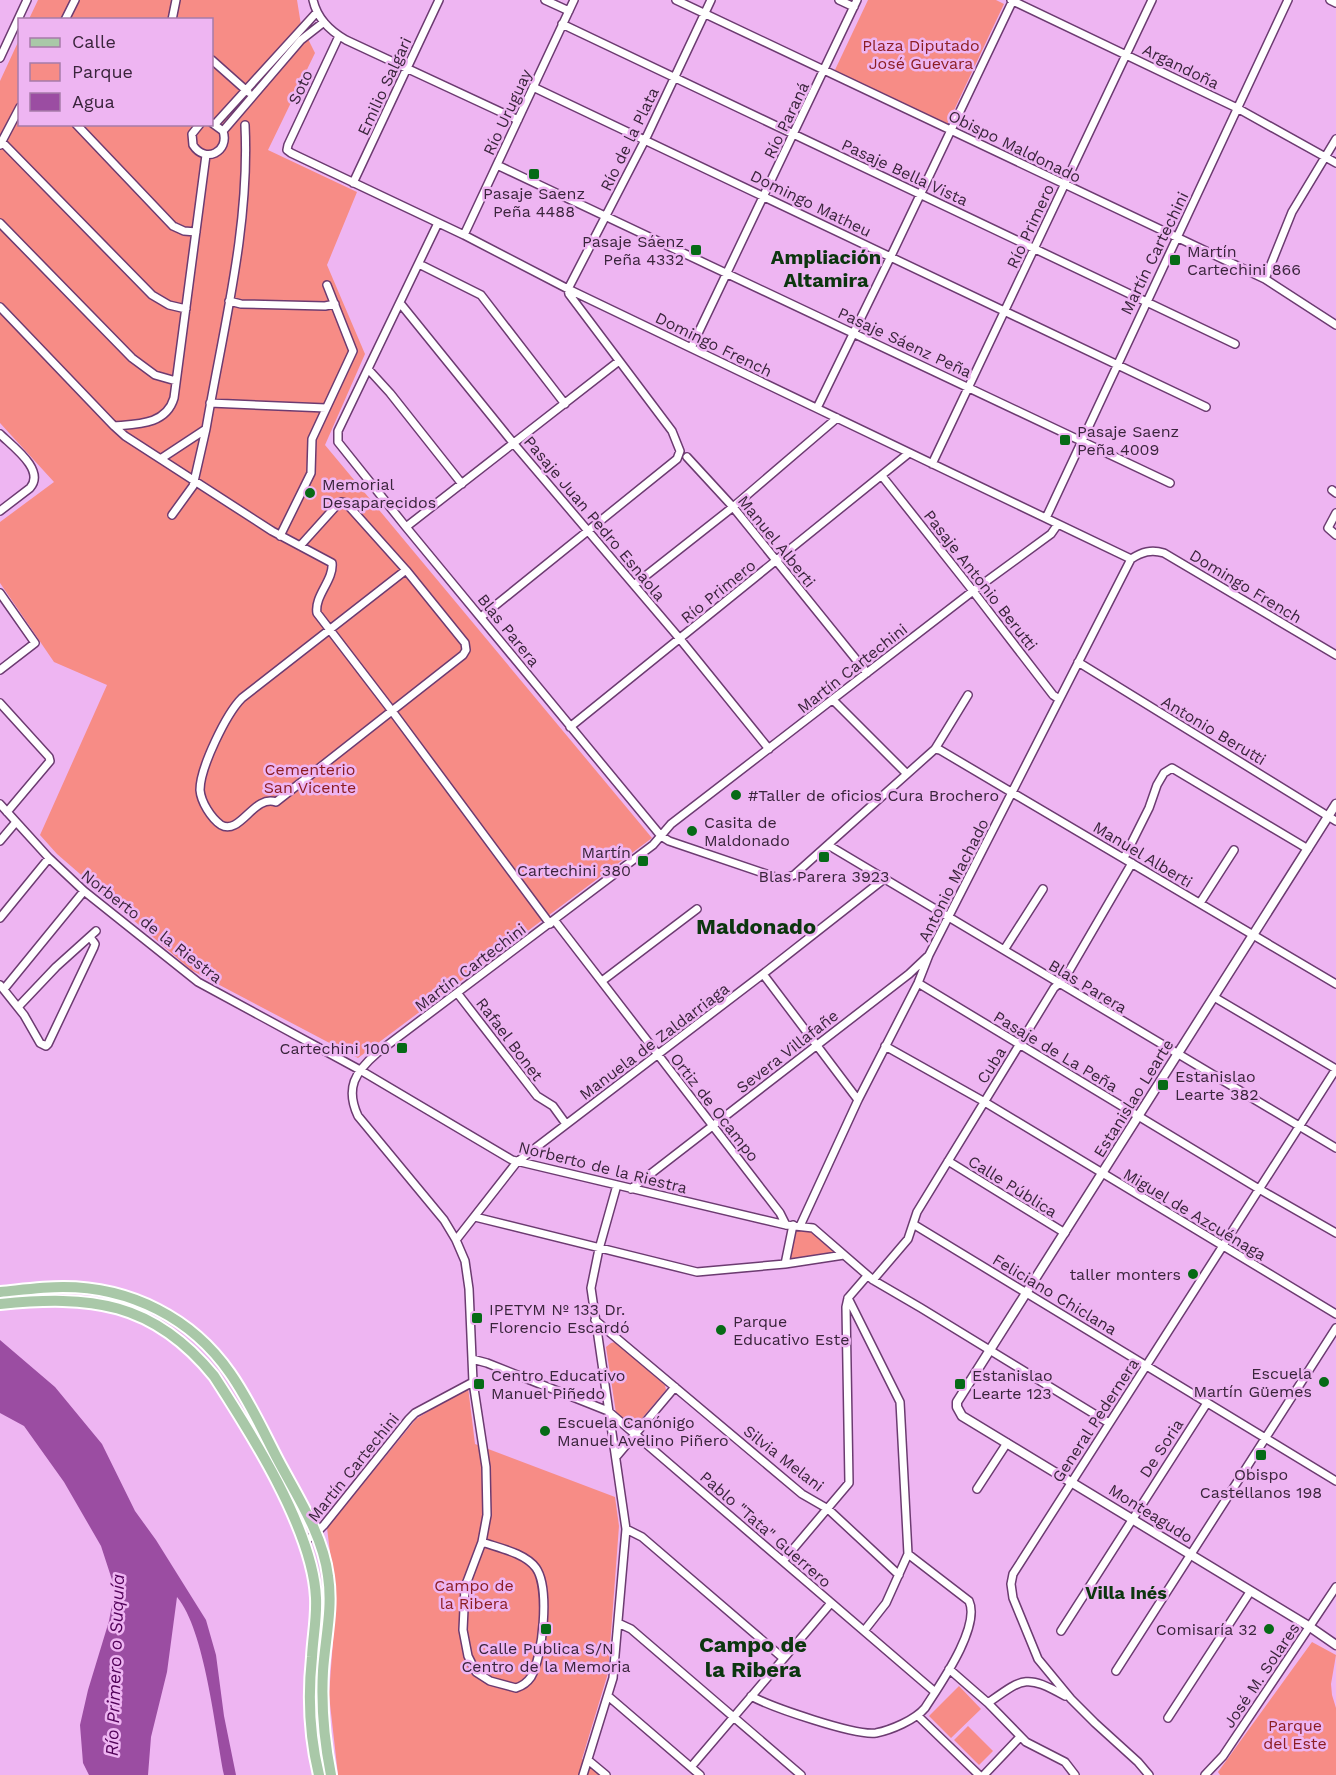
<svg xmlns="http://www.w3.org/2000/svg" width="1336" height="1775" viewBox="0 0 1336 1775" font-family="'Work Sans',sans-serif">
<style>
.green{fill:#f78c86}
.water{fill:#9b4da2}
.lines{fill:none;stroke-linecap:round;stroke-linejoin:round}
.minor-casing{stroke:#6c3b71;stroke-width:10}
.tertiary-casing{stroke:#6c3b71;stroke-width:11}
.primary-casing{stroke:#fff;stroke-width:14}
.minor{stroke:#fff;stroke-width:7}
.tertiary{stroke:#fff;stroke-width:8}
.primary{stroke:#a9c8a8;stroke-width:10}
.poi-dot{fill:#066a16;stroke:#eeb5f2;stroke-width:2}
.labels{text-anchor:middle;stroke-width:5;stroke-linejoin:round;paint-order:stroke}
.park-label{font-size:16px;fill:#8c1e23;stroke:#eeb5f2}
.street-label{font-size:16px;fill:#3a243c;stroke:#eeb5f2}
.poi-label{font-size:16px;fill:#3a243c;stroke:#eeb5f2;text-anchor:start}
.neighbourhood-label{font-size:18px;font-weight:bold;fill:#0c360f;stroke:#eeb5f2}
.water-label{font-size:18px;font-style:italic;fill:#510158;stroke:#eeb5f2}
.quarter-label{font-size:20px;font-weight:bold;fill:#0c360f;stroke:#eeb5f2}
.district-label{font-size:22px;font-weight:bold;fill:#0c360f;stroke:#eeb5f2}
</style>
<rect width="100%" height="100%" fill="#eeb5f2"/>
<path class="green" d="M38 0H297L301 25 315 53 268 150 357 192 327 265 365 354 325 445 652 838 358 1058 191 970 57 854 40 835 107 685 54 662 0 583V522L54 482 0 423V81L19 40 20 124H212V20L29 19Z
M868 0H996L1004 4 947 125 834 72Z
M796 1230 812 1232 839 1254 788 1262Z
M615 1342 665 1385 666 1390 637 1424 631 1426 616 1413 606 1347 611 1343Z
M468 1387 475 1444 615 1497 619 1526 608 1673 582 1759 600 1775H338L329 1695 336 1600 327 1528 416 1419Z
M1312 1642 1336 1655 1331 1684 1332 1695 1336 1708V1775H1220L1218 1772Z
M959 1686 981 1709 951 1738 929 1716Z
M968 1726 993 1751 979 1765 954 1740Z"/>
<path class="water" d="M0 1340 55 1387 102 1444 135 1511 156 1540 206 1620 216 1655 224 1716 236 1775H224C215 1730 205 1630 177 1597L167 1672 151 1737 148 1775H89L83 1763 80 1725 88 1690 109 1621 115 1589 101 1546 64 1482 24 1426 0 1413Z"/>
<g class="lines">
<g class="minor-casing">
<path id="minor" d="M313 0C317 18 330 31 346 40L518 120
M545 0 569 11
M676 0 1265 279 1336 325
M839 0 854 7
M1011 0 1237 108 1336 163
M1330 0 1336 3
M65 20 75 0
M172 20 176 0
M562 24 1235 344
M339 36 288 145 287 150 291 153 464 235 568 289 1131 559
M0 58 27 0
M212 60 248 92
M533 87 1206 407
M76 124 173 226 184 231 196 232
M200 124 192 134 193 145C205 164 230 152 223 131L212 123
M215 124 317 12
M223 131 301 40 324 22
M2 142 152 295 169 305 186 309
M0 145 20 107
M497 165 1170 483
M353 183 439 0
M0 223 132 358 155 375 176 381
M438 223 338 431V442L406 527 661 836 669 841 778 878H786L794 875 935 749 968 695
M464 235 574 0
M419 264 481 295 565 404
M1265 279 1292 212 1336 139
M229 301 241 304 325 306 335 304
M400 303 514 444 680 639 769 749
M0 307 114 426C137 424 166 425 174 398L206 155
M691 348 857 0
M369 370 390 393 462 484
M210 403 326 408
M817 408 891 256 1013 0
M114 426 125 436 272 531 332 563C334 580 314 596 317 613L392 711 550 924
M0 434C12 446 46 470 30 488L0 511
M687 457 733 507 867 673
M162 458 206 429C223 329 250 227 245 125
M932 464 1152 0
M882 476 973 591 1053 695 1059 699
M1332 490 1336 493
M1336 513 1328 528 1336 535
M172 515 193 486 206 429
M1046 518 1288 0
M406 527 619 361
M280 536 311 473 312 439 353 351 327 285
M300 546 337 505 341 502 346 503 406 570 465 643 466 650 463 655 276 802C254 794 240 836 221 825 211 818 201 802 200 790 200 768 226 714 242 698L406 570
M634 585 733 507 837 418
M0 593 35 643 0 670
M481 617 677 459 680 451 672 431 569 294 568 289 646 138 711 0
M1078 662 1336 821
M833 700 907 774
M0 703 49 757 50 761 7 812
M570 727 909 453
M935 749 940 750 1336 984
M0 804 49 858 84 891 198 982 360 1070 512 1160 786 1225 813 1228 873 1280 921 1308 1109 1423
M0 841 16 822
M828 845 1336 1148
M1124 858 1149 808 1157 785 1164 773 1172 768 1308 849
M1200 903 1234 850
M0 918 49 858
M555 921 780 1213 786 1225
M1004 950 1043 889
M763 974 858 1100
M602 981 697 909
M918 983 1259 1189 1336 1233
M0 985 24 1015 40 1043 46 1046 48 1044 94 947 95 944 90 937
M4 989 84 891
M458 994 537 1096 553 1106 566 1124
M1214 997 1336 1069
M19 1006 56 967 96 931
M885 1046 983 1101 1336 1314
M948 1161 1065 1233
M631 1189 909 974 927 957
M475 1217 697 1272 785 1264 844 1255
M913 1224 1336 1481
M800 1226 858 1100 918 983 929 955 1131 559C1142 552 1151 549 1164 553L1336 655
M456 1240 517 1162 763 974 884 879
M785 1264 793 1225
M873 1280 908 1239 917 1212 1054 988 1065 978 1132 863
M848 1298 900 1402 908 1554 886 1603 864 1631
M848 1298 867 1276
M595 1320 802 1494 828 1509 899 1575
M472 1359 487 1363 608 1411 935 1692
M616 1457 675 1387
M977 1489 1007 1443
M626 1529 642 1537 783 1658
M304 1542 315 1534 324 1525 409 1419 415 1413 473 1382
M482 1542C499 1548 525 1553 536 1568 550 1588 543 1656 531 1677 527 1683 522 1686 516 1688L490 1681 476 1672 468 1656 463 1630 465 1587 482 1542 487 1515 486 1467 473 1382 469 1289 465 1261 456 1240 444 1220 358 1116C345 1088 355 1072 377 1053L653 845 671 824 973 591 1051 534 1058 524
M783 1561 849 1483 846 1307 848 1298
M618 1623 631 1629 801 1775
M1061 1631 1207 1403
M949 1669 988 1703 1026 1742 1065 1762 1075 1775
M1116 1671 1336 1328
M608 1696 700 1775
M751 1696C771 1707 855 1736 876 1733 891 1730 915 1720 925 1708 939 1686 981 1627 969 1601L908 1554
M988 1703C1023 1678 1026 1674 1065 1696
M918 1716 979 1775
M1168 1718 1250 1592
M588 1760 606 1775
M691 1767 831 1603
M583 1775 613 1678 626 1529 591 1288 599 1249 617 1185
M984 1775 1020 1737
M1149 1775 1138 1762 1095 1723 1071 1699 1038 1659 1013 1598 1011 1584 1013 1574 1336 1069
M1205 1775 1223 1756 1336 1587"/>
</g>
<g class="tertiary-casing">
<path id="tertiary" d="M1336 804 957 1402V1407L962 1416 1310 1627 1336 1645"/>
</g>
<g class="primary-casing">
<path id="primary" d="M0 1292C21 1290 42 1287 63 1287 130 1287 192 1318 230 1373 249 1400 263 1431 278 1460 297 1496 323 1535 328 1576 333 1608 325 1640 323 1671 321 1707 324 1740 331 1775
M0 1304C90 1295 153 1301 214 1376 251 1433 313 1530 316 1598 317 1618 313 1637 312 1657 308 1695 310 1738 319 1775"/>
</g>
<use href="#minor" class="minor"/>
<use href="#tertiary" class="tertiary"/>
<use href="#primary" class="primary"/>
</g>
<g class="poi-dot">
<rect x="528" y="168" width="12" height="12" rx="3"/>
<rect x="690" y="244" width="12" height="12" rx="3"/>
<rect x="1169" y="254" width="12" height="12" rx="3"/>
<rect x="1059" y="434" width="12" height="12" rx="3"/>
<circle cx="310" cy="493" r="6"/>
<circle cx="736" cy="795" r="6"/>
<circle cx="692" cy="831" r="6"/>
<rect x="818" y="851" width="12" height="12" rx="3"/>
<rect x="637" y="855" width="12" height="12" rx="3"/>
<rect x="396" y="1042" width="12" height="12" rx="3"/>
<rect x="1157" y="1079" width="12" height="12" rx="3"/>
<circle cx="1193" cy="1274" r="6"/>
<rect x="471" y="1312" width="12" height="12" rx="3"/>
<circle cx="721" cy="1330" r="6"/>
<circle cx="1324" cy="1382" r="6"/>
<rect x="473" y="1378" width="12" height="12" rx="3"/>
<rect x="954" y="1378" width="12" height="12" rx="3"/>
<circle cx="545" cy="1431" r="6"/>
<rect x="1255" y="1449" width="12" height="12" rx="3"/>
<rect x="540" y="1623" width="12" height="12" rx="3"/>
<circle cx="1269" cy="1629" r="6"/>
</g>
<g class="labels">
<g class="park-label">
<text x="921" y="51">Plaza Diputado<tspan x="921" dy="18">José Guevara</tspan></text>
<text x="310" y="775">Cementerio<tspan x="310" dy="18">San Vicente</tspan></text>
<text x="474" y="1591">Campo de<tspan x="474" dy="18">la Ribera</tspan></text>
<text x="1295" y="1731">Parque<tspan x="1295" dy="18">del Este</tspan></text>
</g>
<g class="street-label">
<text transform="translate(1181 66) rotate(26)" y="6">Argandoña</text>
<text transform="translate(384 86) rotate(-65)" y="6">Emilio Salgari</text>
<text transform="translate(300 87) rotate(-65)" y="6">Soto</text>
<text transform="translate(507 112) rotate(-65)" y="6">Río Uruguay</text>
<text transform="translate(786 120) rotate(-64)" y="6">Río Paraná</text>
<text transform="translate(629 139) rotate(-64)" y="6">Río de la Plata</text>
<text transform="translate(1015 146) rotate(26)" y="6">Obispo Maldonado</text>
<text transform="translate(905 172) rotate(25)" y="6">Pasaje Bella Vista</text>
<text transform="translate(811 203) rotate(26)" y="6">Domingo Matheu</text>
<text transform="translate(1030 226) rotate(-65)" y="6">Río Primero</text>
<text transform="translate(1154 253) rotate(-64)" y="6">Martín Cartechini</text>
<text transform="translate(905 342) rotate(25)" y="6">Pasaje Sáenz Peña</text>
<text transform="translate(714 344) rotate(26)" y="6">Domingo French</text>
<text transform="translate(595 518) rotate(50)" y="6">Pasaje Juan Pedro Esnaola</text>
<text transform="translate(777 541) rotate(51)" y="6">Manuel Alberti</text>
<text transform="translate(981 580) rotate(52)" y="6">Pasaje Antonio Berutti</text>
<text transform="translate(1246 586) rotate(31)" y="6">Domingo French</text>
<text transform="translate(718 591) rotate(-39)" y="6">Río Primero</text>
<text transform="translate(509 630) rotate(51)" y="6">Blas Parera</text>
<text transform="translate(852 668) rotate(-38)" y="6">Martín Cartechini</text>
<text transform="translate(1214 730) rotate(31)" y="6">Antonio Berutti</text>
<text transform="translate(1143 854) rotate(31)" y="6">Manuel Alberti</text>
<text transform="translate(953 880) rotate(-63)" y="6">Antonio Machado</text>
<text transform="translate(152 926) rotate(38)" y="6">Norberto de la Riestra</text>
<text transform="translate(470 967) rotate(-37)" y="6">Martín Cartechini</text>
<text transform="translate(1088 986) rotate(31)" y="6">Blas Parera</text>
<text transform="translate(510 1039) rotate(53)" y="6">Rafael Bonet</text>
<text transform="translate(654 1041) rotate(-37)" y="6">Manuela de Zaldarriaga</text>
<text transform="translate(787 1051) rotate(-38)" y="6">Severa Villafañe</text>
<text transform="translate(1056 1051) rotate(31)" y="6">Pasaje de La Peña</text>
<text transform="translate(991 1065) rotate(-58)" y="6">Cuba</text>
<text transform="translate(1133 1098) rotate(-58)" y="6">Estanislao Learte</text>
<text transform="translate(715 1107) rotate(52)" y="6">Ortiz de Ocampo</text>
<text transform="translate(603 1167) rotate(14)" y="6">Norberto de la Riestra</text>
<text transform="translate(1013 1186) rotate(32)" y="6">Calle Pública</text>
<text transform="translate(1195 1214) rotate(31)" y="6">Miguel de Azcuénaga</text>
<text transform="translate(1055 1294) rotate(31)" y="6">Feliciano Chiclana</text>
<text transform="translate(1095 1420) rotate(-57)" y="6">General Pedernera</text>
<text transform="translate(1161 1448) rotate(-57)" y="6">De Soria</text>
<text transform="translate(784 1458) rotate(38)" y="6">Silvia Melani</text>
<text transform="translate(353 1467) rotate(-51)" y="6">Martín Cartechini</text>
<text transform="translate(1151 1513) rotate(32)" y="6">Monteagudo</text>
<text transform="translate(766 1529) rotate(41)" y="6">Pablo "Tata" Guerrero</text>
<text transform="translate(1261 1675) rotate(-56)" y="6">José M. Solares</text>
</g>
<g class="poi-label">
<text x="534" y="199" text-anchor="middle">Pasaje Saenz<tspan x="534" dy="18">Peña 4488</tspan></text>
<text x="684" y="247" text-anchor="end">Pasaje Sáenz<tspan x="684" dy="18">Peña 4332</tspan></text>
<text x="1187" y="257">Martín<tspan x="1187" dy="18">Cartechini 866</tspan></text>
<text x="1077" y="437">Pasaje Saenz<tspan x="1077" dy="18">Peña 4009</tspan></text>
<text x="322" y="490">Memorial<tspan x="322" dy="18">Desaparecidos</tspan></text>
<text x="748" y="801">#Taller de oficios Cura Brochero</text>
<text x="704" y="828">Casita de<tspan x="704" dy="18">Maldonado</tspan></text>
<text x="631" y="858" text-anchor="end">Martín<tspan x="631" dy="18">Cartechini 380</tspan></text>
<text x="824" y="882" text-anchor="middle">Blas Parera 3923</text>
<text x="390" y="1054" text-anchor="end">Cartechini 100</text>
<text x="1175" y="1082">Estanislao<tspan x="1175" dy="18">Learte 382</tspan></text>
<text x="1181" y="1280" text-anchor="end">taller monters</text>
<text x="489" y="1315">IPETYM Nº 133 Dr.<tspan x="489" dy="18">Florencio Escardó</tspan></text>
<text x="733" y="1327">Parque<tspan x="733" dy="18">Educativo Este</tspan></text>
<text x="1312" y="1379" text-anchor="end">Escuela<tspan x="1312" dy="18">Martín Güemes</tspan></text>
<text x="491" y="1381">Centro Educativo<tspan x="491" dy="18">Manuel Piñedo</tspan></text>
<text x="972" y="1381">Estanislao<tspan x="972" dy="18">Learte 123</tspan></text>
<text x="557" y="1428">Escuela Canónigo<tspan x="557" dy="18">Manuel Avelino Piñero</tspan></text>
<text x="1261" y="1480" text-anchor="middle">Obispo<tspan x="1261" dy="18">Castellanos 198</tspan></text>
<text x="1257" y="1635" text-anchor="end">Comisaría 32</text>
<text x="546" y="1654" text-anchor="middle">Calle Publica S/N<tspan x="546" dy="18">Centro de la Memoria</tspan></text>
</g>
<g class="neighbourhood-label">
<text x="1126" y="1599">Villa Inés</text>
</g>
<g class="water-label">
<text transform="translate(115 1665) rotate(-88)" y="6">Río Primero o Suquía</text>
</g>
<g class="quarter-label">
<text x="826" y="264">Ampliación<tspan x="826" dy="23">Altamira</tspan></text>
</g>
<g class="district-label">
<text x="756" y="934">Maldonado</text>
<text x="753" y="1652">Campo de<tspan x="753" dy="25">la Ribera</tspan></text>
</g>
</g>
<rect x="18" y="18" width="195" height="108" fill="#eeb5f2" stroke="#a67ba9" stroke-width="1.5"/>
<rect x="30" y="38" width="30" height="9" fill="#a9c8a8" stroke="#a67ba9" stroke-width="1.5"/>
<text x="72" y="48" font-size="18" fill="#3a243c">Calle</text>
<rect x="30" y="63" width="30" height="18" fill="#f78c86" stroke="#a67ba9" stroke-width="1.5"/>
<text x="72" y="78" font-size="18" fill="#3a243c">Parque</text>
<rect x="30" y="93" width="30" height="18" fill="#9b4da2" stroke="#a67ba9" stroke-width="1.5"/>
<text x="72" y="108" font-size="18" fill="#3a243c">Agua</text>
</svg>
